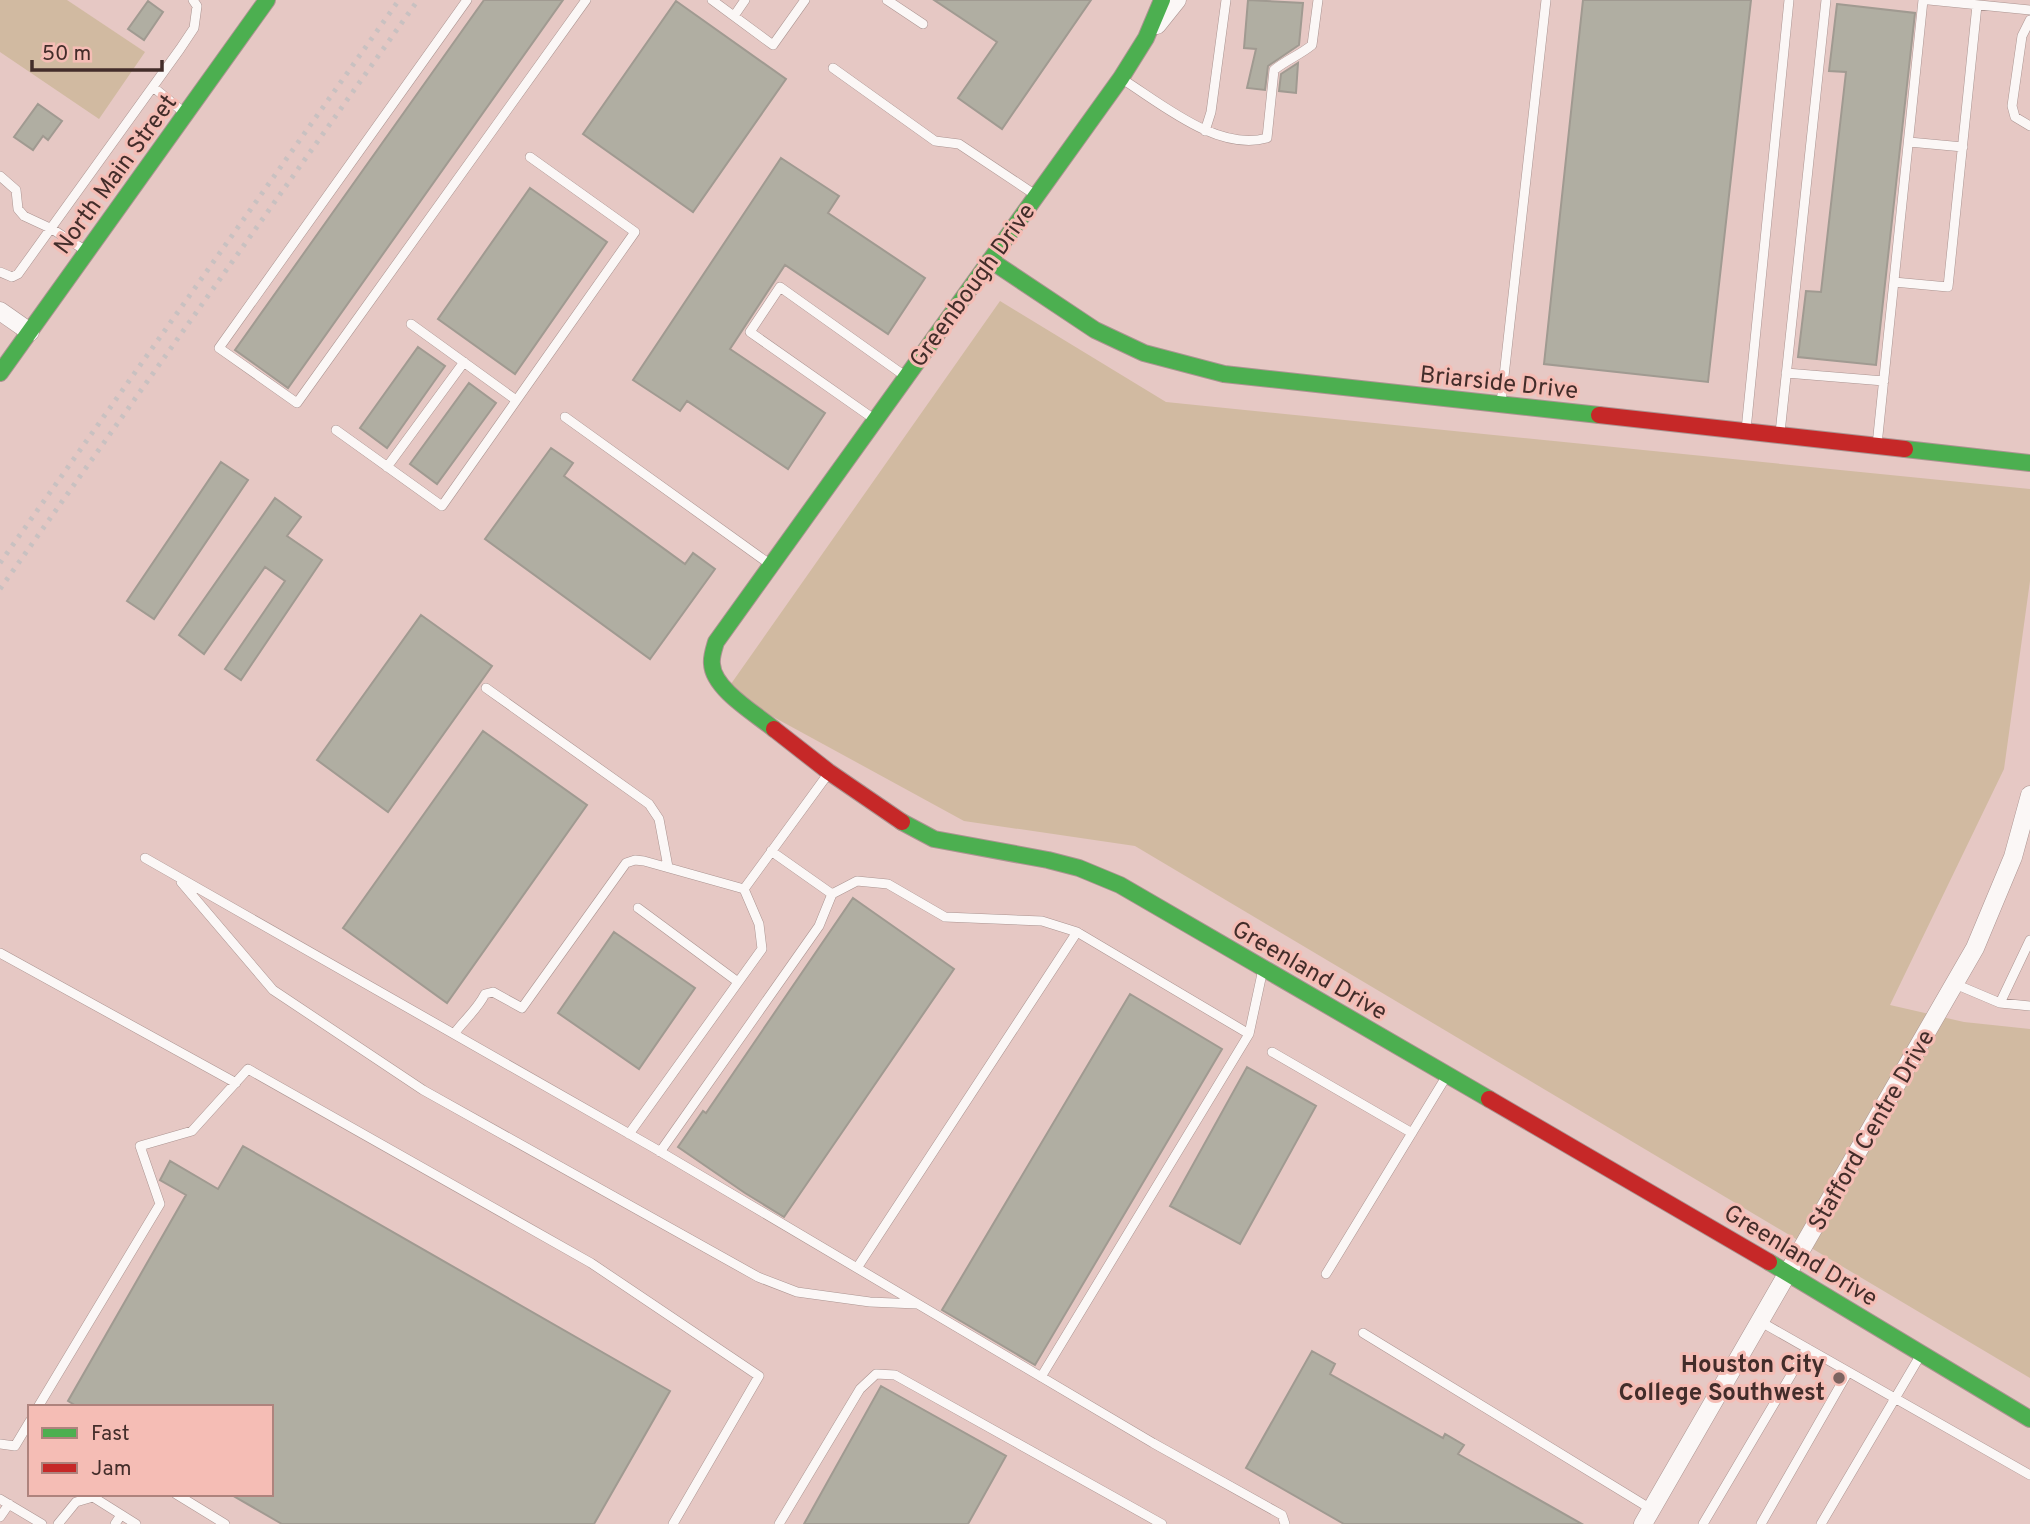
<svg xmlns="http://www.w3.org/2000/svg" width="2030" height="1524" viewBox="0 0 2030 1524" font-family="Overpass,sans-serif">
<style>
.green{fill:#d1baa1}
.building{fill:#b0aea2;stroke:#a09a91;stroke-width:2}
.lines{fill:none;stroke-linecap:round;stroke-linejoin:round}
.lane-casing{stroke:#ab9491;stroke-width:10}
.street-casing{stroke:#ab9491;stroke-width:19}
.fast-casing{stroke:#ab9491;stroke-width:18}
.jam-casing{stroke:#ab9491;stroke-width:18}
.lane{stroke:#fbf7f6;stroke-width:9}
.street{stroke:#fbf7f6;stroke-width:18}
.fast{stroke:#4caf50;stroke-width:16}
.jam{stroke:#c62828;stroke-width:16}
.rail{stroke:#c9c1c1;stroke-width:5;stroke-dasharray:3.5 7;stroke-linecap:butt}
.poi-dot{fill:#7c6360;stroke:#f5bdb5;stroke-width:2.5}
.labels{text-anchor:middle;stroke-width:6;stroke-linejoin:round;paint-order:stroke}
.street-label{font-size:24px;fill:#432d2a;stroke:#f5bdb5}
.poi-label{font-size:24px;font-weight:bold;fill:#432d2a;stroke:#f5bdb5;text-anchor:end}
</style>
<rect width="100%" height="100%" fill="#e6c8c4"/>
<path class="green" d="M0 0H67L145 52 99 119 0 52Z
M1000 301 1166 402 2030 489V581L2004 769 1890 1005 1964 1022 2030 1029V1378L1135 846 964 821 726 691Z"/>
<path class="building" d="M484 0H563L288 388 235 350Z
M934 0H1091L1002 129 958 98 997 42Z
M1248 0 1303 3 1299 45 1268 66 1265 90 1247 88 1256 49 1244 48Z
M1583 0H1751L1708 382 1544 364Z
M148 1 163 12 144 40 128 29Z
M676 1 786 79 693 212 583 134Z
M1837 4 1915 13 1876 365 1798 357 1806 291 1821 292 1846 72 1829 71Z
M1298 63 1296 93 1279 91 1281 74Z
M38 104 62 121 48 140 43 136 33 150 14 137Z
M781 158 839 196 828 213 925 278 888 334 785 265 730 349 825 413 788 469 687 401 680 411 633 380Z
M530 188 607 242 515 374 438 319Z
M418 347 445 366 387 448 360 428Z
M469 383 496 403 437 484 410 464Z
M551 448 573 463 564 476 685 564 693 553 715 569 650 659 485 539Z
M221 462 248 480 154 619 127 601Z
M275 498 301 517 287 536 322 560 241 680 225 669 285 581 265 567 204 654 179 635Z
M421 615 492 666 388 812 317 760Z
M483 731 587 805 447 1003 343 928Z
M853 898 954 969 784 1217 745 1193 678 1147 703 1111 706 1113Z
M614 932 695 988 639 1069 558 1013Z
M1130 994 1222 1049 1035 1365 942 1310Z
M1247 1067 1316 1106 1240 1244 1170 1206Z
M243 1146 670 1391 594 1524H282L230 1494H271V1407H78L68 1401 186 1195 160 1180 170 1161 218 1189Z
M1312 1351 1335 1364 1330 1374 1443 1438 1445 1434 1464 1445 1458 1454 1582 1524H1344L1246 1468Z
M881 1386 1006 1456 968 1524H804Z"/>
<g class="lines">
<g class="lane-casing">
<path id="lane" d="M467 0 219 348 297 403 586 0
M712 0 773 45 805 0
M887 0 923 24
M1929 0 2030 10
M734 16 745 0
M2030 20 2022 36 2012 106 2015 117 2030 126
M833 68 935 141 959 144 1034 194
M1122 79C1162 104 1218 152 1267 138L1274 70C1286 60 1300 55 1312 45L1318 0
M153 87 181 110
M1205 131 1211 112 1226 0
M1909 142 1963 147
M0 176 16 190 18 209 24 216 52 229 83 249
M0 272 12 277 18 274 180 49 194 28 197 6 193 0
M1894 282 1948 287 1977 5
M411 324 516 400
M1786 373 1884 381
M1501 403 1546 0
M565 417 771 565
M874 419 750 332 780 287 905 376
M336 430 442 506 635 232 530 157
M1746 430 1789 0
M1780 433 1826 0
M1877 445 1923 0
M387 467 464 362
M486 688 649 804 659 819 668 867
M771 851 832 894 857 881 888 884 945 917 1042 921 1077 932 1249 1034
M145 858 654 1148 1153 1443 1282 1515 1285 1524
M181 882 273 990 423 1090 758 1277 797 1292 870 1302 917 1304
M744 889 828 774
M638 908 738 982
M0 953 236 1083
M1955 984 2000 1003 2030 1006
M2000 1003 2030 940
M454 1034C464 1020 477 1010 485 994L493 992 522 1008 626 863 635 860 644 861 744 889 759 924 762 949 629 1134
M1272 1052 1412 1133
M660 1152 819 926 832 894
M857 1268 1077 932
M1326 1274 1446 1077
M1761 1322 2030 1475
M1363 1333 1651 1509
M1041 1377 1249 1034 1263 969
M38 1407 160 1204 140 1146 192 1131 248 1069 591 1263 759 1376 673 1524
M0 1444 15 1446 30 1421
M176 1494 225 1524
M0 1499 42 1524
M0 1517 9 1504
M58 1524 76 1502 93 1497 136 1524
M115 1524 121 1515
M779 1524 860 1389 876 1374 895 1375 1162 1524
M1703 1524 1807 1348
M1761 1524 1848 1372
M1821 1524 1920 1356"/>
</g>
<g class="street-casing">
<path id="street" d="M1157 25 1177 0
M0 311 30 332
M1643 1524 1975 948 2013 857 2030 795"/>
</g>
<g class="fast-casing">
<path id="fast" d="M990 260 1095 330 1144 353 1224 374 1599 415
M0 373 267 0
M1905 449 2030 463
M774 729C756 714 713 689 712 664 711 657 714 649 716 642L1121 78 1146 38 1162 0
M902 822 934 839 1048 860 1079 868 1120 885 1489 1099
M1769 1262 2030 1419"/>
</g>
<g class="jam-casing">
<path id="jam" d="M1599 415 1905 449
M774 729 829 772 902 822
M1489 1099 1769 1262"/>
</g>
<use href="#lane" class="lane"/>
<use href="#street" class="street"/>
<use href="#fast" class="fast"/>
<use href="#jam" class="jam"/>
<path class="rail" d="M0 563 399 0
M0 589 418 0"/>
</g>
<circle class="poi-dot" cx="1839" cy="1378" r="7"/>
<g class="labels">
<g class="street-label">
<text transform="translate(115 174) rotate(-54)" y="8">North Main Street</text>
<text transform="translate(972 285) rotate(-54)" y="8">Greenbough Drive</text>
<text transform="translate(1499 382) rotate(6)" y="8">Briarside Drive</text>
<text transform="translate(1310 970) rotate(30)" y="8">Greenland Drive</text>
<text transform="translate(1871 1130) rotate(-60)" y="8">Stafford Centre Drive</text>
<text transform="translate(1801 1255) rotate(31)" y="8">Greenland Drive</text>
</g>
<g class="poi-label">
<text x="1825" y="1372">Houston City<tspan x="1825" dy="28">College Southwest</tspan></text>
</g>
</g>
<rect x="28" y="1405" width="245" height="91" fill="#f5bdb5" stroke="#ae837d" stroke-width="2"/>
<rect x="42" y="1428" width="35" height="10" fill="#4caf50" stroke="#ae837d" stroke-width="2"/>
<text x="91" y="1440" font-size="21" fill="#432d2a">Fast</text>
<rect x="42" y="1463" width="35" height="10" fill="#c62828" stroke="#ae837d" stroke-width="2"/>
<text x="91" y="1475" font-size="21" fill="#432d2a">Jam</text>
<path d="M32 60v10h130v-10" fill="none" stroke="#432d2a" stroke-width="3.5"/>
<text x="42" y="60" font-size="21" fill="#432d2a" stroke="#f5bdb5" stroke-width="5" paint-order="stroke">50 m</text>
</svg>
